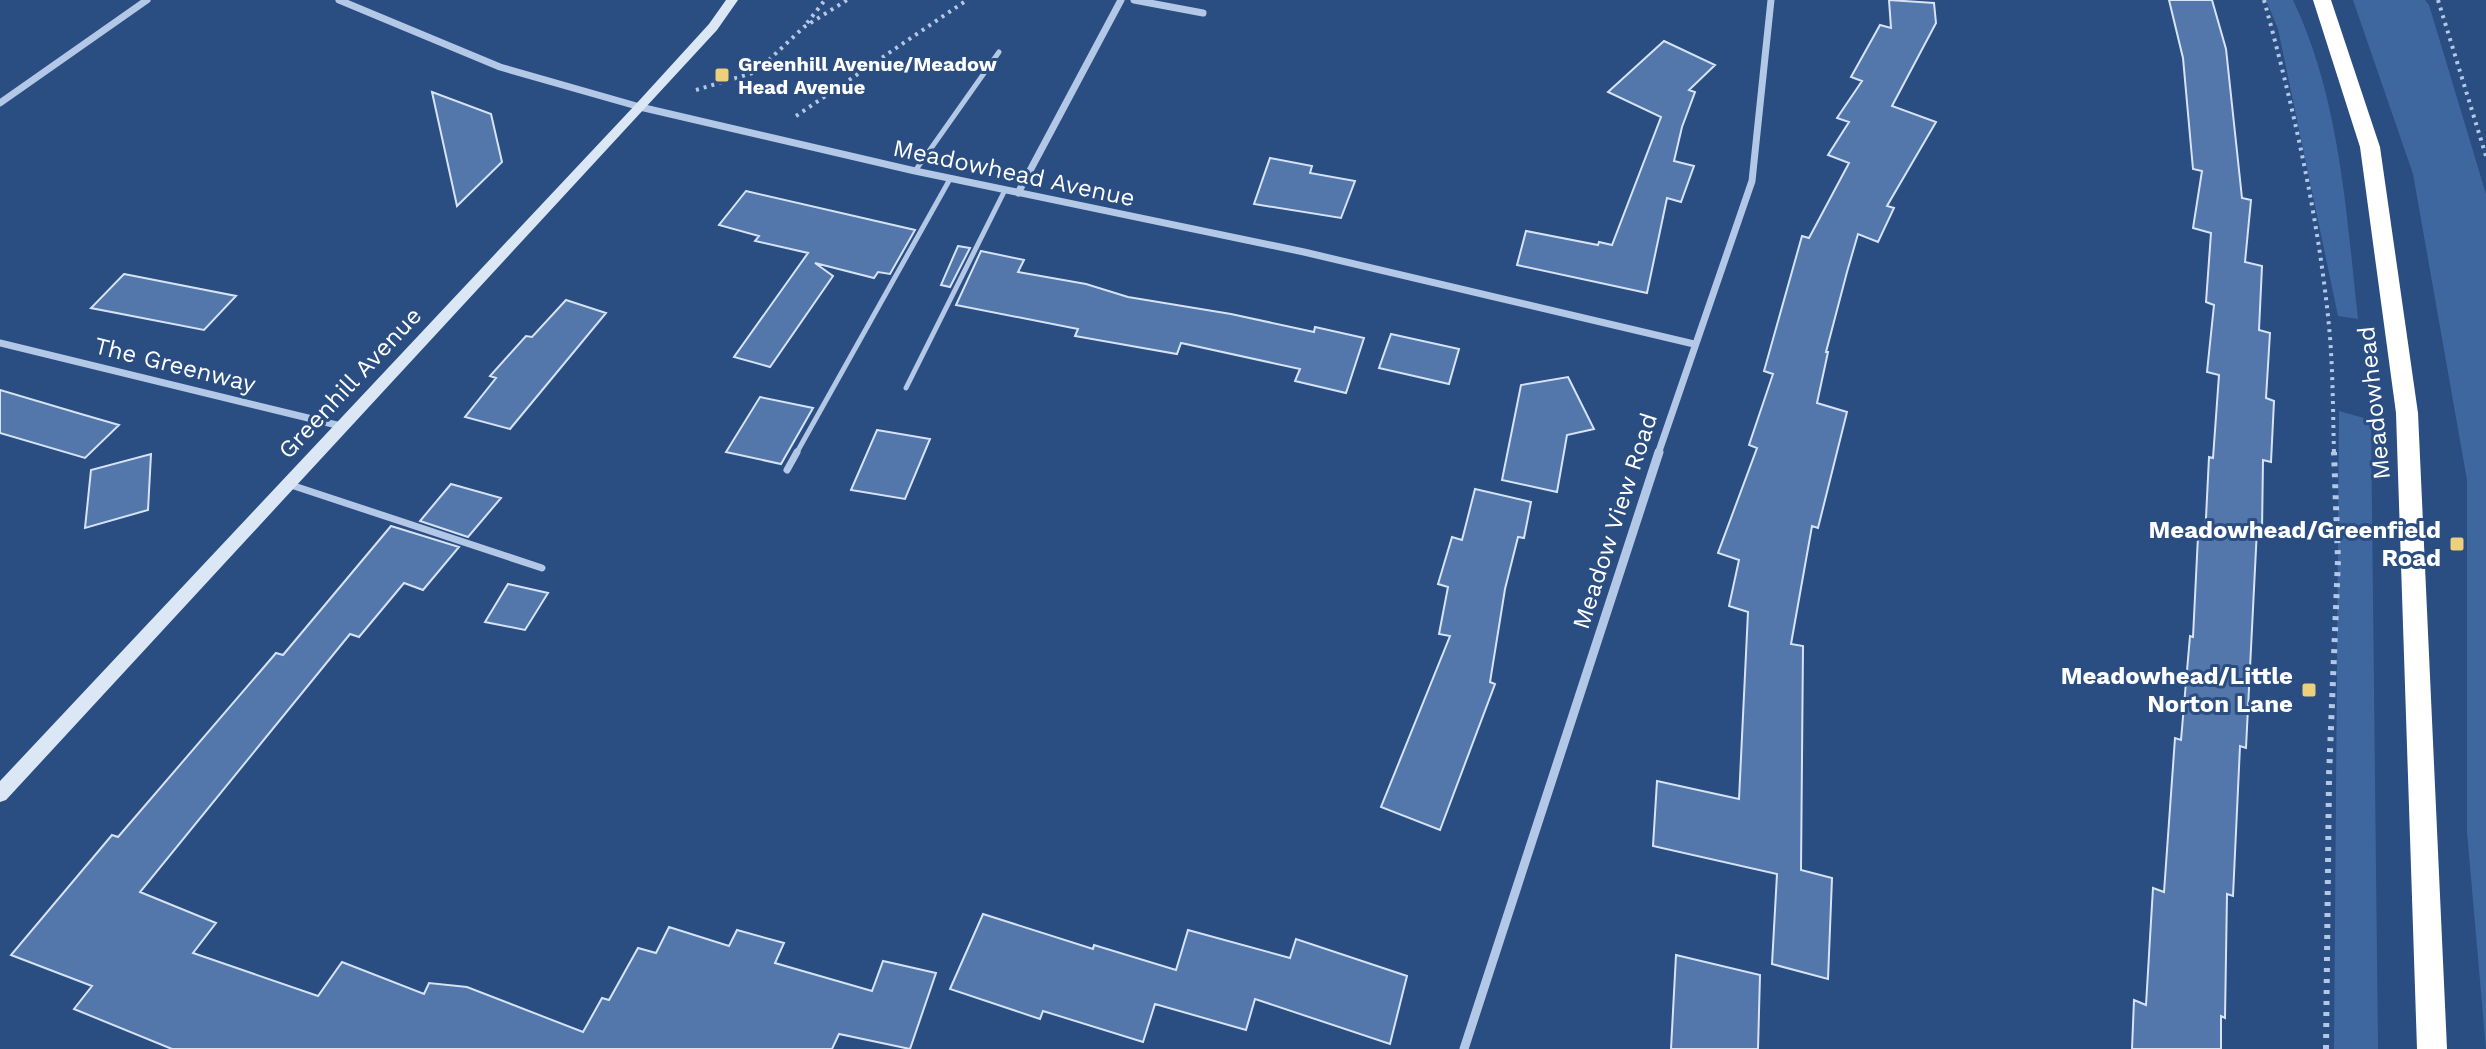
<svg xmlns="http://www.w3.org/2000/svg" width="2486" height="1049" viewBox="0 0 2486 1049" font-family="'Work Sans',sans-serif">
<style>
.green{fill:#3f679f}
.building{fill:#5377aa;stroke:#d6e3f5;stroke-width:2}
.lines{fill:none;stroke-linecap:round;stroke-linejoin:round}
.path-far1{stroke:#b3c8e6;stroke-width:4;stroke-dasharray:3 5;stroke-linecap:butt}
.path{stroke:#b3c8e6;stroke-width:6;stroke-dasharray:4 7;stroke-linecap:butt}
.lane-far1{stroke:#b3c8e6;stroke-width:5}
.lane{stroke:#b3c8e6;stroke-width:7}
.street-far1{stroke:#b3c8e6;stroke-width:7}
.street{stroke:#b3c8e6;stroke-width:9}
.secondary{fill:#dce7f6;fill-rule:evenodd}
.highway{fill:#fff;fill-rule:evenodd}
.poi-dot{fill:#ecd07b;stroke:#2a4d82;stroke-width:3}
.labels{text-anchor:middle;stroke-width:6;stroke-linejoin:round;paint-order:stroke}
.far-poi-label{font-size:20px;font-weight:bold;fill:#fff;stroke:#2a4d82;text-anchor:start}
.street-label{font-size:24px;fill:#fff;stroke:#2a4d82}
.poi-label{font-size:24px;font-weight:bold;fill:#fff;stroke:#2a4d82;text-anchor:end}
</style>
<rect width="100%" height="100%" fill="#2a4d82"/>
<path class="green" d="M2266 0H2293C2340 99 2346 211 2358 319L2338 316 2278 29Z
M2353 0H2425L2429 5 2486 194V1049L2467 832V480L2413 174Z
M2339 411 2371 420 2378 1049H2334Z"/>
<path class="building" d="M1889 0 1934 3 1936 23 1892 106 1936 122 1887 206 1894 208 1878 242 1858 234 1847 272 1826 352H1828L1817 403 1847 412 1818 528 1812 526 1791 644 1803 646 1801 870 1832 878 1828 979 1772 964 1777 874 1653 846 1657 781 1739 799 1748 612 1729 606 1739 560 1718 553 1757 448 1749 445 1773 374 1764 371 1802 236 1809 238 1849 163 1828 155 1849 122 1837 118 1862 81 1851 77 1880 25 1891 28Z
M2169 0H2212L2226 49 2242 198 2251 200 2245 262 2262 266 2259 330 2270 333 2266 398 2274 401 2271 462 2263 460 2262 531 2257 529 2246 748 2240 746 2233 896 2227 894 2225 1018 2221 1016V1049H2132L2134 1000 2146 1005 2153 888 2164 892 2175 738 2181 740 2190 636 2193 637 2198 536 2205 538 2209 457 2213 458 2219 375 2207 372 2214 305 2206 302 2211 233 2193 228 2202 171 2193 169 2183 58Z
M1664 41 1715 65 1689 90 1695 92 1682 127 1674 161 1694 166 1681 202 1667 198 1647 293 1517 265 1526 231 1598 245 1599 242 1612 245 1661 117 1608 92Z
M432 92 491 114 502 162 457 206Z
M1270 158 1312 166 1310 173 1355 181 1341 218 1254 204Z
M746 191 915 230 890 274 878 272 874 278 815 263 833 276 770 367 734 357 808 253 755 241 759 236 719 225Z
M958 246 970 248 950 287 941 285Z
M981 251 1024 260 1018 272 1086 284 1128 297 1231 314 1314 332 1315 327 1364 338 1346 393 1295 381 1300 369 1181 343 1177 354 1075 336 1078 329 956 305Z
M124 274 236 296 204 330 91 308Z
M566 300 606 313 510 429 465 417 496 378 490 376 526 336 532 337Z
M1391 334 1459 349 1449 384 1379 368Z
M1568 377 1594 429 1567 435 1557 492 1502 480 1521 385Z
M0 390 81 414 119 425 85 458 0 433Z
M760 397 813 408 781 464 726 452Z
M877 430 930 439 905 499 851 490Z
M151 454 148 510 85 528 91 470Z
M451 484 501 498 468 537 420 521Z
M1475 489 1531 502 1524 538 1518 537 1505 589 1490 682 1495 684 1440 830 1381 807 1450 636 1439 634 1448 587 1438 584 1452 537 1462 540Z
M391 526 459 547 423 590 404 583 359 637 350 634 140 892 216 923 193 953 318 996 342 962 424 994 429 983 467 987 583 1032 602 998 609 1000 638 948 656 953 669 927 729 946 737 930 784 943 775 963 872 991 883 961 936 973 910 1049 839 1034 832 1049H172L74 1009 92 986 11 955 112 835 118 837 276 653 283 655Z
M508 584 548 593 525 630 485 622Z
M983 914 1093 949 1094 945 1176 970 1188 930 1290 958 1296 939 1407 976 1390 1044 1255 999 1246 1030 1155 1004 1143 1042 1043 1011 1040 1019 950 989Z
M1676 955 1760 975 1758 1049H1671Z"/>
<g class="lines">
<path class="path-far1" d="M2264 0C2294 110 2320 223 2330 337 2333 376 2333 415 2334 454
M2438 0 2486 156
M807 23 825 0
M696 90 756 72 804 27 847 0
M796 116 967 0"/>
<path class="path" d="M2326 1049 2329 775 2338 560 2334 452"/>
<path class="lane-far1" d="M915 171 999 52
M906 388 1005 190
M796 454 950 179"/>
<path class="lane" d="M787 470 797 452
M291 485 542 568"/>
<path class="street-far1" d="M339 0 500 67 640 107 915 171 1304 252 1694 344
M1134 0 1203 13
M0 103 147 0
M1018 193 1121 0
M0 343 341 426
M1658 454 1752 181 1771 0"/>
<path class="street" d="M1464 1049 1659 452"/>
<path class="secondary" d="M726 0H738L717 30 6 800 0 802V781L636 104 709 24Z"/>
<path class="highway" d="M2313 0H2331L2380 147 2418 413 2447 1049H2417L2396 413 2360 147Z"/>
</g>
<g class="poi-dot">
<rect x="714" y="67" width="16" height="16" rx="4"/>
<rect x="2449" y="536" width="16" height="16" rx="4"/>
<rect x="2301" y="682" width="16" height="16" rx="4"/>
</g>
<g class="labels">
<g class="far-poi-label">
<text x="738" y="71">Greenhill Avenue/Meadow<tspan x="738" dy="23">Head Avenue</tspan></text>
</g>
<g class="street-label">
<text transform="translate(1014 173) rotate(12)" y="8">Meadowhead Avenue</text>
<text transform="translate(175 365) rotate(14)" y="8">The Greenway</text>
<text transform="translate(350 383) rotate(-47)" y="8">Greenhill Avenue</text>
<text transform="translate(2374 403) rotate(-96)" y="8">Meadowhead</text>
<text transform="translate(1615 521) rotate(-72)" y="8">Meadow View Road</text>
</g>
<g class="poi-label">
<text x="2441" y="538">Meadowhead/Greenfield<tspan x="2441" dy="28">Road</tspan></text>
<text x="2293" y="684">Meadowhead/Little<tspan x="2293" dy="28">Norton Lane</tspan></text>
</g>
</g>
</svg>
